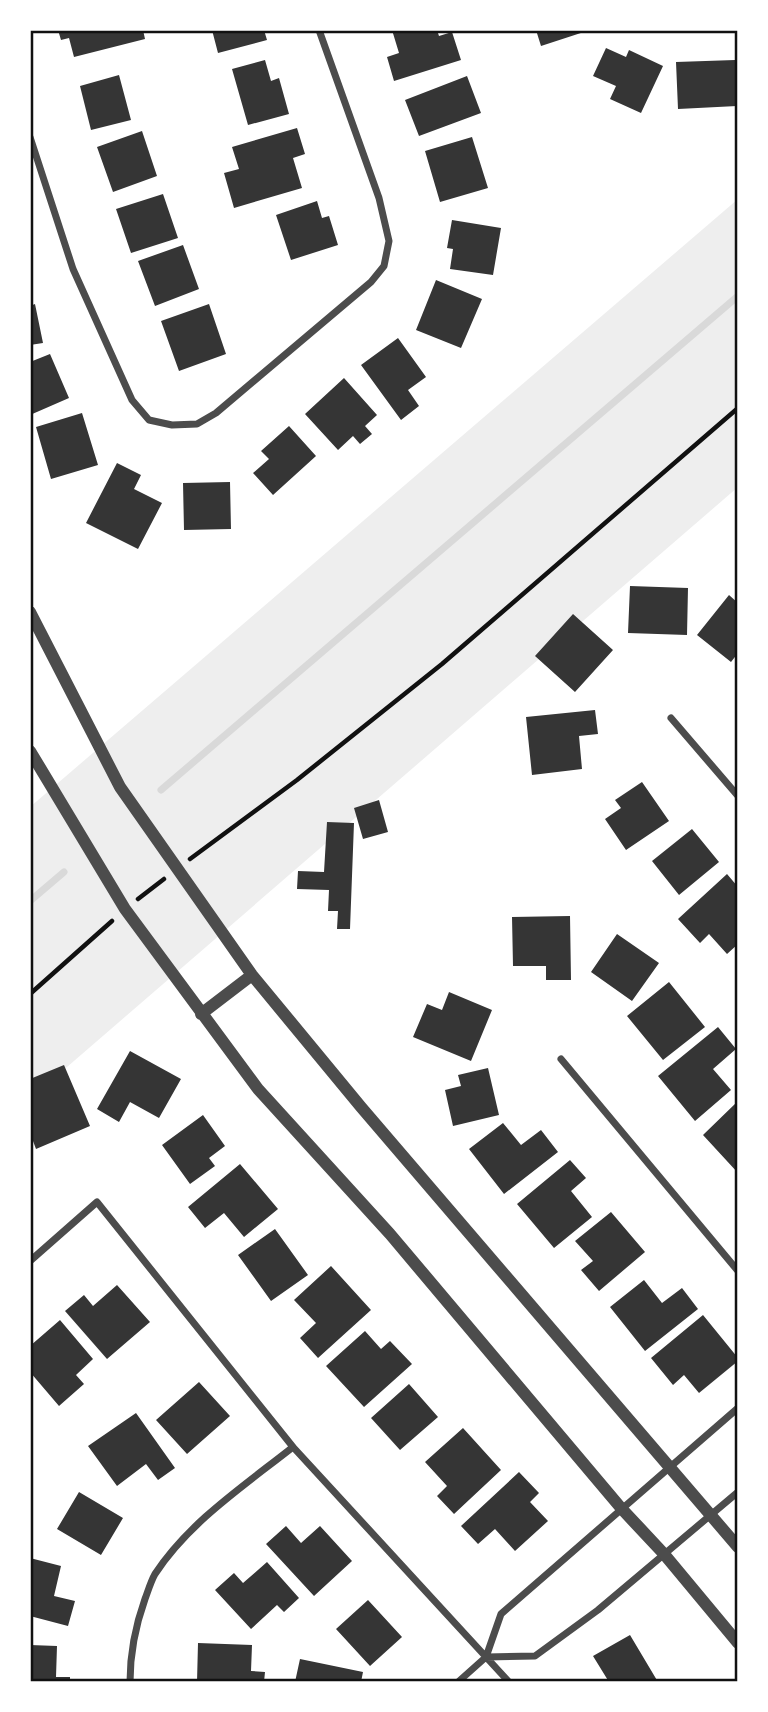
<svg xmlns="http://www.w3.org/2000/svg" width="768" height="1712" viewBox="0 0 768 1712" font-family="'Fira Sans',sans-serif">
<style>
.green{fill:#eee}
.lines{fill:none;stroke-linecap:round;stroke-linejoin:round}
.stream{stroke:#d9d9d9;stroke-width:7}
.building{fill:#353535}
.path{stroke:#111;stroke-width:4.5}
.minor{stroke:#4c4c4c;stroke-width:7}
.tertiary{stroke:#4c4c4c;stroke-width:12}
.neatline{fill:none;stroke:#111;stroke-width:2.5}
</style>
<rect width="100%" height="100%" fill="#fff"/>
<path class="green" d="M738 199V487L30 1099V807Z"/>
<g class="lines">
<path class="stream" d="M161 790 738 296
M30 901 64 872"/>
</g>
<path class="building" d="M58 30H143L145 39 74 57 69 38 61 40Z
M212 30H264L267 40 218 53Z
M392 30H437L439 36 452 32 461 60 394 81 387 57 399 53Z
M536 30H590L541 46Z
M606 48 626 57 629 50 663 66 641 113 610 99 616 86 593 76Z
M265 60 271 81 279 78 289 114 248 125 232 69Z
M735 60 737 106 678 109 676 62Z
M119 75 131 120 91 130 80 86Z
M467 76 481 113 419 136 405 100Z
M297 128 305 154 293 158 302 188 234 208 224 173 239 169 232 147Z
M142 131 157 176 113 192 97 147Z
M472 137 488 188 440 202 425 151Z
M163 194 178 238 131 253 116 209Z
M317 201 322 218 329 216 338 245 291 260 276 215Z
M452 220 501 228 493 275 450 269 453 249 447 248Z
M183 245 199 289 155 306 138 261Z
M436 280 482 299 461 348 416 330Z
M35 304 43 343 30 345V306Z
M209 304 226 354 179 371 161 321Z
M398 338 426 377 408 390 419 406 401 420 361 365Z
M50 354 69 398 30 415V362Z
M344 378 377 415 365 426 372 434 360 444 353 436 338 450 305 414Z
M82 413 98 465 51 479 36 427Z
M289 426 316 456 273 495 253 473 269 459 261 451Z
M117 463 141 475 134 489 162 503 138 549 86 523Z
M230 482 231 529 184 530 183 483Z
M630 586 688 588 687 635 628 633Z
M729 595 738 603V653L731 662 697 635Z
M573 614 613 650 575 692 535 656Z
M595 710 598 734 579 736 582 769 532 775 526 717Z
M642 782 669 821 626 850 605 819 621 808 615 800Z
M379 800 388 832 363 839 354 808Z
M327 822 354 823 350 929H337L338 911H328L329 890 297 889 298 871 324 872Z
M692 829 719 862 679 895 652 861Z
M727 874 738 887V944L727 954 709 934 700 943 678 919Z
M570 916 571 980H546V966H513L512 917Z
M617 934 659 963 632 1001 591 972Z
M669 982 705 1027 663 1060 627 1016Z
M449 992 492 1010 471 1061 413 1037 427 1004 442 1010Z
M718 1027 736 1049 713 1069 731 1090 695 1121 658 1076Z
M130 1051 181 1079 159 1118 130 1102 119 1122 97 1109Z
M64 1065 90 1126 36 1149 30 1133V1079Z
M488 1068 499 1115 453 1126 445 1090 461 1086 458 1075Z
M738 1101V1173L703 1135Z
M203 1115 225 1146 209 1158 215 1166 190 1184 162 1145Z
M503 1123 521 1145 541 1130 558 1152 504 1194 469 1149Z
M570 1160 586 1178 571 1191 592 1217 554 1248 517 1204Z
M240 1164 278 1209 244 1237 224 1213 205 1228 188 1207Z
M611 1212 645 1252 599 1291 581 1270 593 1261 575 1241Z
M275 1229 308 1275 271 1301 238 1255Z
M331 1266 371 1310 318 1358 300 1338 316 1323 294 1300Z
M644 1280 662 1303 682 1288 698 1309 645 1351 610 1307Z
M117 1285 150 1322 107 1359 65 1311 84 1295 93 1306Z
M703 1315 738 1358V1361L699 1393 684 1375 673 1385 651 1358Z
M60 1320 93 1359 76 1375 84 1384 59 1406 30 1372V1346Z
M365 1331 381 1349 390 1341 412 1364 364 1407 326 1366Z
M199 1382 230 1416 187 1454 156 1420Z
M409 1384 438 1417 400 1450 371 1418Z
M136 1413 175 1468 158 1480 146 1464 117 1486 88 1446Z
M463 1428 501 1470 454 1514 437 1496 447 1486 425 1462Z
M519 1472 539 1493 530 1502 548 1521 515 1551 495 1529 478 1544 461 1526Z
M79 1492 123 1518 101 1555 57 1529Z
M286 1526 301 1543 320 1526 352 1561 314 1596 266 1544Z
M30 1558 61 1566 54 1596 75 1601 68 1626 30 1616Z
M267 1562 299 1598 284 1612 277 1605 251 1629 215 1590 234 1573 243 1583Z
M368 1600 402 1637 370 1666 336 1629Z
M630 1635 658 1682H609L593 1656Z
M198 1643 252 1645 251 1671 265 1672 264 1682H197Z
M30 1645 57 1646 56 1677H70V1682H30Z
M300 1659 363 1672 361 1682H295Z"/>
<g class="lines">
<path class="path" d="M190 859 297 780 442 664 738 408
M138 899 164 879
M30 994 112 921"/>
<path class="minor" d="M30 137 73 269 132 400 149 420 172 425 197 424 216 413 371 282 384 266 389 241 379 198 319 30
M671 718 738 796
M561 1059 738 1271
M30 1261 97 1202 293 1447 509 1682
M486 1657 535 1656 598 1610 738 1492
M130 1682C130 1652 135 1627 145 1599 148 1591 151 1581 155 1574 189 1522 245 1485 293 1447
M458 1682 486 1657 501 1614 738 1408"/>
<path class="tertiary" d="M30 612 120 787 252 975 361 1107 738 1547
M30 751 125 909 258 1089 390 1234 621 1508 664 1554 738 1643
M201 1014 252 975"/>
</g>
<rect width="768" height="1712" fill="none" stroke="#ffffff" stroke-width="63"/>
<rect x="32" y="32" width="704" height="1648" class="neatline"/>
</svg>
